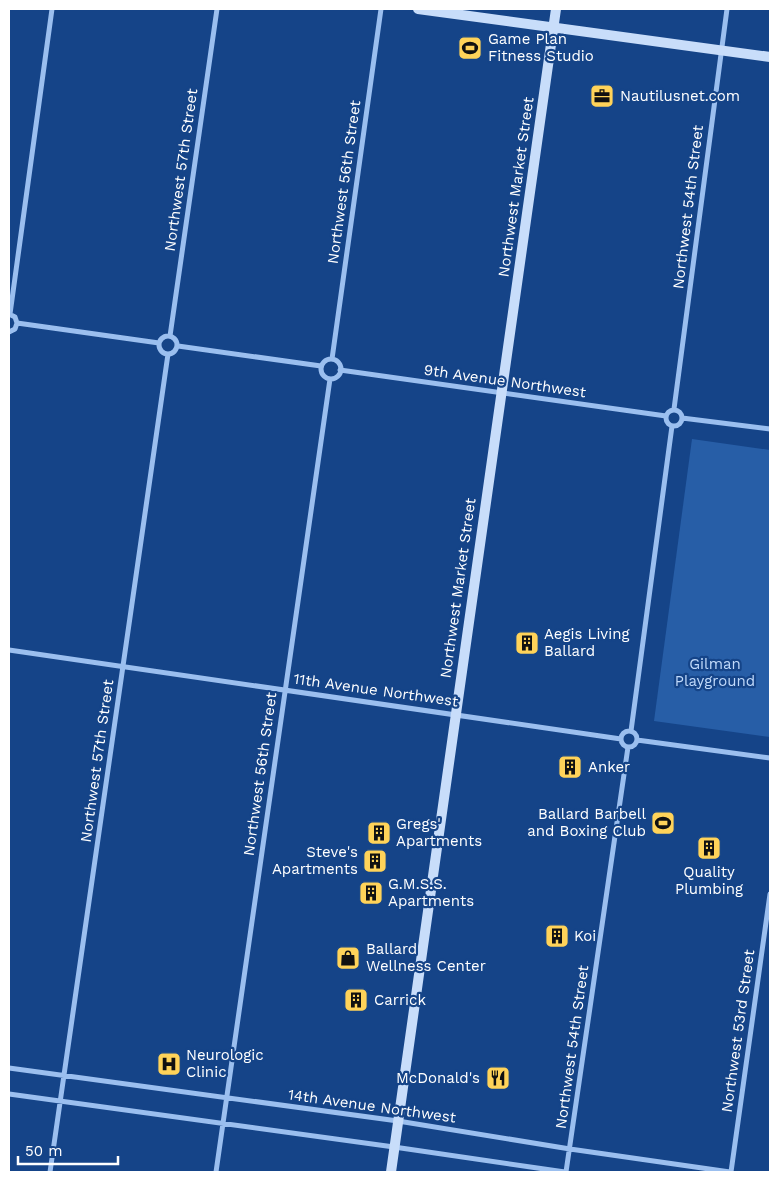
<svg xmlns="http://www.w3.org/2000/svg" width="779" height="1181" viewBox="0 0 779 1181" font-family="'Work Sans',sans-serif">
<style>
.green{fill:#275ea7}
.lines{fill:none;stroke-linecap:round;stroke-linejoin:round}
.street{stroke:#9bbfef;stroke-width:5}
.secondary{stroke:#c8ddfa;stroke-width:10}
.labels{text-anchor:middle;stroke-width:4.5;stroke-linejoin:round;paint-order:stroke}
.poi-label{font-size:15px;fill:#fff;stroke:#154488;text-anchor:start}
.street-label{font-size:15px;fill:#fff;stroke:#154488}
.park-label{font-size:15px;fill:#c1dafb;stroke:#154488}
</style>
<rect width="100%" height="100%" fill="#154488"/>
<path class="green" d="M692 439 770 450V737L654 721Z"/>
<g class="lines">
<path class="street" d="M9 314 15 317 17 323 15 329 9 332
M10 314 52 9
M17 323 159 343
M159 345a9 9 0 1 1 18 0a9 9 0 1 1-18 0Z
M170 336 217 9
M178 346 321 366
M321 369a10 10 0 1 1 20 0a10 10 0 1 1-20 0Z
M332 359 381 9
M340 370 666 416
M674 409 727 9
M666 418a8 8 0 1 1 16 0a8 8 0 1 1-16 0Z
M682 418 770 429
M9 650 621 739
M621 739a8 8 0 1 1 16 0a8 8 0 1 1-16 0Z
M631 731 672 426
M637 740 770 758
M9 1068 398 1121 570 1149 730 1172
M9 1094 394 1147 565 1172
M50 1172 168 354
M216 1172 330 379
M566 1172 628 747
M731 1172 770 894"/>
<path class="secondary" d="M418 9 770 57
M391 1172 556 9"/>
</g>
<defs>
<g id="stadium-square" transform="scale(1.25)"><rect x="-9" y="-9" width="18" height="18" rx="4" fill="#ffd359" stroke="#154488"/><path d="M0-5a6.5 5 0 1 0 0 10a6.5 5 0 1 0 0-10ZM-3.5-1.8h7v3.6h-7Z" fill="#111"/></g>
<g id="office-square" transform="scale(1.25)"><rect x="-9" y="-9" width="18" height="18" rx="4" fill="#ffd359" stroke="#154488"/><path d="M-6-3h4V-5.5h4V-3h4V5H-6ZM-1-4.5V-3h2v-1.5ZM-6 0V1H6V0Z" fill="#111"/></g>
<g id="building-square" transform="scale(1.25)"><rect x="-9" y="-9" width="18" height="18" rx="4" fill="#ffd359" stroke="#154488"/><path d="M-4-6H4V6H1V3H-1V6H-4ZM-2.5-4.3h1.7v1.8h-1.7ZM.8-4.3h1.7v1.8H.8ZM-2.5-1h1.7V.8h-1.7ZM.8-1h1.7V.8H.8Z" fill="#111"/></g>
<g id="shop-square" transform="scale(1.25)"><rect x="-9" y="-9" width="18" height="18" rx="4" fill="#ffd359" stroke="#154488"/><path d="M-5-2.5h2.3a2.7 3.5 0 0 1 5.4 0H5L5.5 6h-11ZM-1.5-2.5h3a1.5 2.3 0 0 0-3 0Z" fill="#111"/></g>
<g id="hospital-square" transform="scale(1.25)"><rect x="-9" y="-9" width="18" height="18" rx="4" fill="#ffd359" stroke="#154488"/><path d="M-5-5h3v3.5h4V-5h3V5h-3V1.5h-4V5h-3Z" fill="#111"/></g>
<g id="restaurant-square" transform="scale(1.25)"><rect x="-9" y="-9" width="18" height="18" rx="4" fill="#ffd359" stroke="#154488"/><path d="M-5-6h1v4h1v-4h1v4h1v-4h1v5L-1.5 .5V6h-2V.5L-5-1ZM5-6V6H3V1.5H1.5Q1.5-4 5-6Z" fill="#111"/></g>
</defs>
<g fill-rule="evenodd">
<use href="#stadium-square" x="470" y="48"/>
<use href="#office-square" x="602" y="96"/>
<use href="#building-square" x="527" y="643"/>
<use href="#building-square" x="570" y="767"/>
<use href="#stadium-square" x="663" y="823"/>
<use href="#building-square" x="379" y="833"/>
<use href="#building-square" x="709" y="848"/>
<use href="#building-square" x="375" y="861"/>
<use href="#building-square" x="371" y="893"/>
<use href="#building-square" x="557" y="936"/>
<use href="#shop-square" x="348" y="958"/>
<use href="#building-square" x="356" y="1000"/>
<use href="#hospital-square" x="169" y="1064"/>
<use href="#restaurant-square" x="498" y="1078"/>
</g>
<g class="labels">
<g class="poi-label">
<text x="488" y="44">Game Plan<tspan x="488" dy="17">Fitness Studio</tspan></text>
<text x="620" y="101">Nautilusnet.com</text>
<text x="544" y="639">Aegis Living<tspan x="544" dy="17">Ballard</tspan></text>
<text x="588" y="772">Anker</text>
<text x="646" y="819" text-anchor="end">Ballard Barbell<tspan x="646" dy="17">and Boxing Club</tspan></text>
<text x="396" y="829">Gregs'<tspan x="396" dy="17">Apartments</tspan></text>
<text x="358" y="857" text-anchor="end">Steve's<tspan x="358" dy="17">Apartments</tspan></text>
<text x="709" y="877" text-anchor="middle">Quality<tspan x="709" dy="17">Plumbing</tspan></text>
<text x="388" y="889">G.M.S.S.<tspan x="388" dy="17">Apartments</tspan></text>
<text x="574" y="941">Koi</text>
<text x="366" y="954">Ballard<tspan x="366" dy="17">Wellness Center</tspan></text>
<text x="374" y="1005">Carrick</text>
<text x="186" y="1060">Neurologic<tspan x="186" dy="17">Clinic</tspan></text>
<text x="480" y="1083" text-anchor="end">McDonald's</text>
</g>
<g class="street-label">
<text transform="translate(181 170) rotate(-82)" y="5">Northwest 57th Street</text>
<text transform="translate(344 182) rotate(-82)" y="5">Northwest 56th Street</text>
<text transform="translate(516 187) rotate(-82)" y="5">Northwest Market Street</text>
<text transform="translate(688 207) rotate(-83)" y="5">Northwest 54th Street</text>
<text transform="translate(505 381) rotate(8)" y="5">9th Avenue Northwest</text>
<text transform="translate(458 588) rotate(-82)" y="5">Northwest Market Street</text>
<text transform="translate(376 690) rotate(8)" y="5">11th Avenue Northwest</text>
<text transform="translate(97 761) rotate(-82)" y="5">Northwest 57th Street</text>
<text transform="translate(260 774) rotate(-82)" y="5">Northwest 56th Street</text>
<text transform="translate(738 1031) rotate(-82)" y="5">Northwest 53rd Street</text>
<text transform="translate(572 1047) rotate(-82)" y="5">Northwest 54th Street</text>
<text transform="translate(372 1106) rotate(8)" y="5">14th Avenue Northwest</text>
</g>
<g class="park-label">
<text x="715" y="669">Gilman<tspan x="715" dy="17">Playground</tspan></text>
</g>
</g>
<rect width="779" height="1181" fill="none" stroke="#ffffff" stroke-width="20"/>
<path d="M18 1156v8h100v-8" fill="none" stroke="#ffffff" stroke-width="2.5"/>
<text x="25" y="1156" font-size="15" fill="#ffffff" stroke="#154488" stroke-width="4" paint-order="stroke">50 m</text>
</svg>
